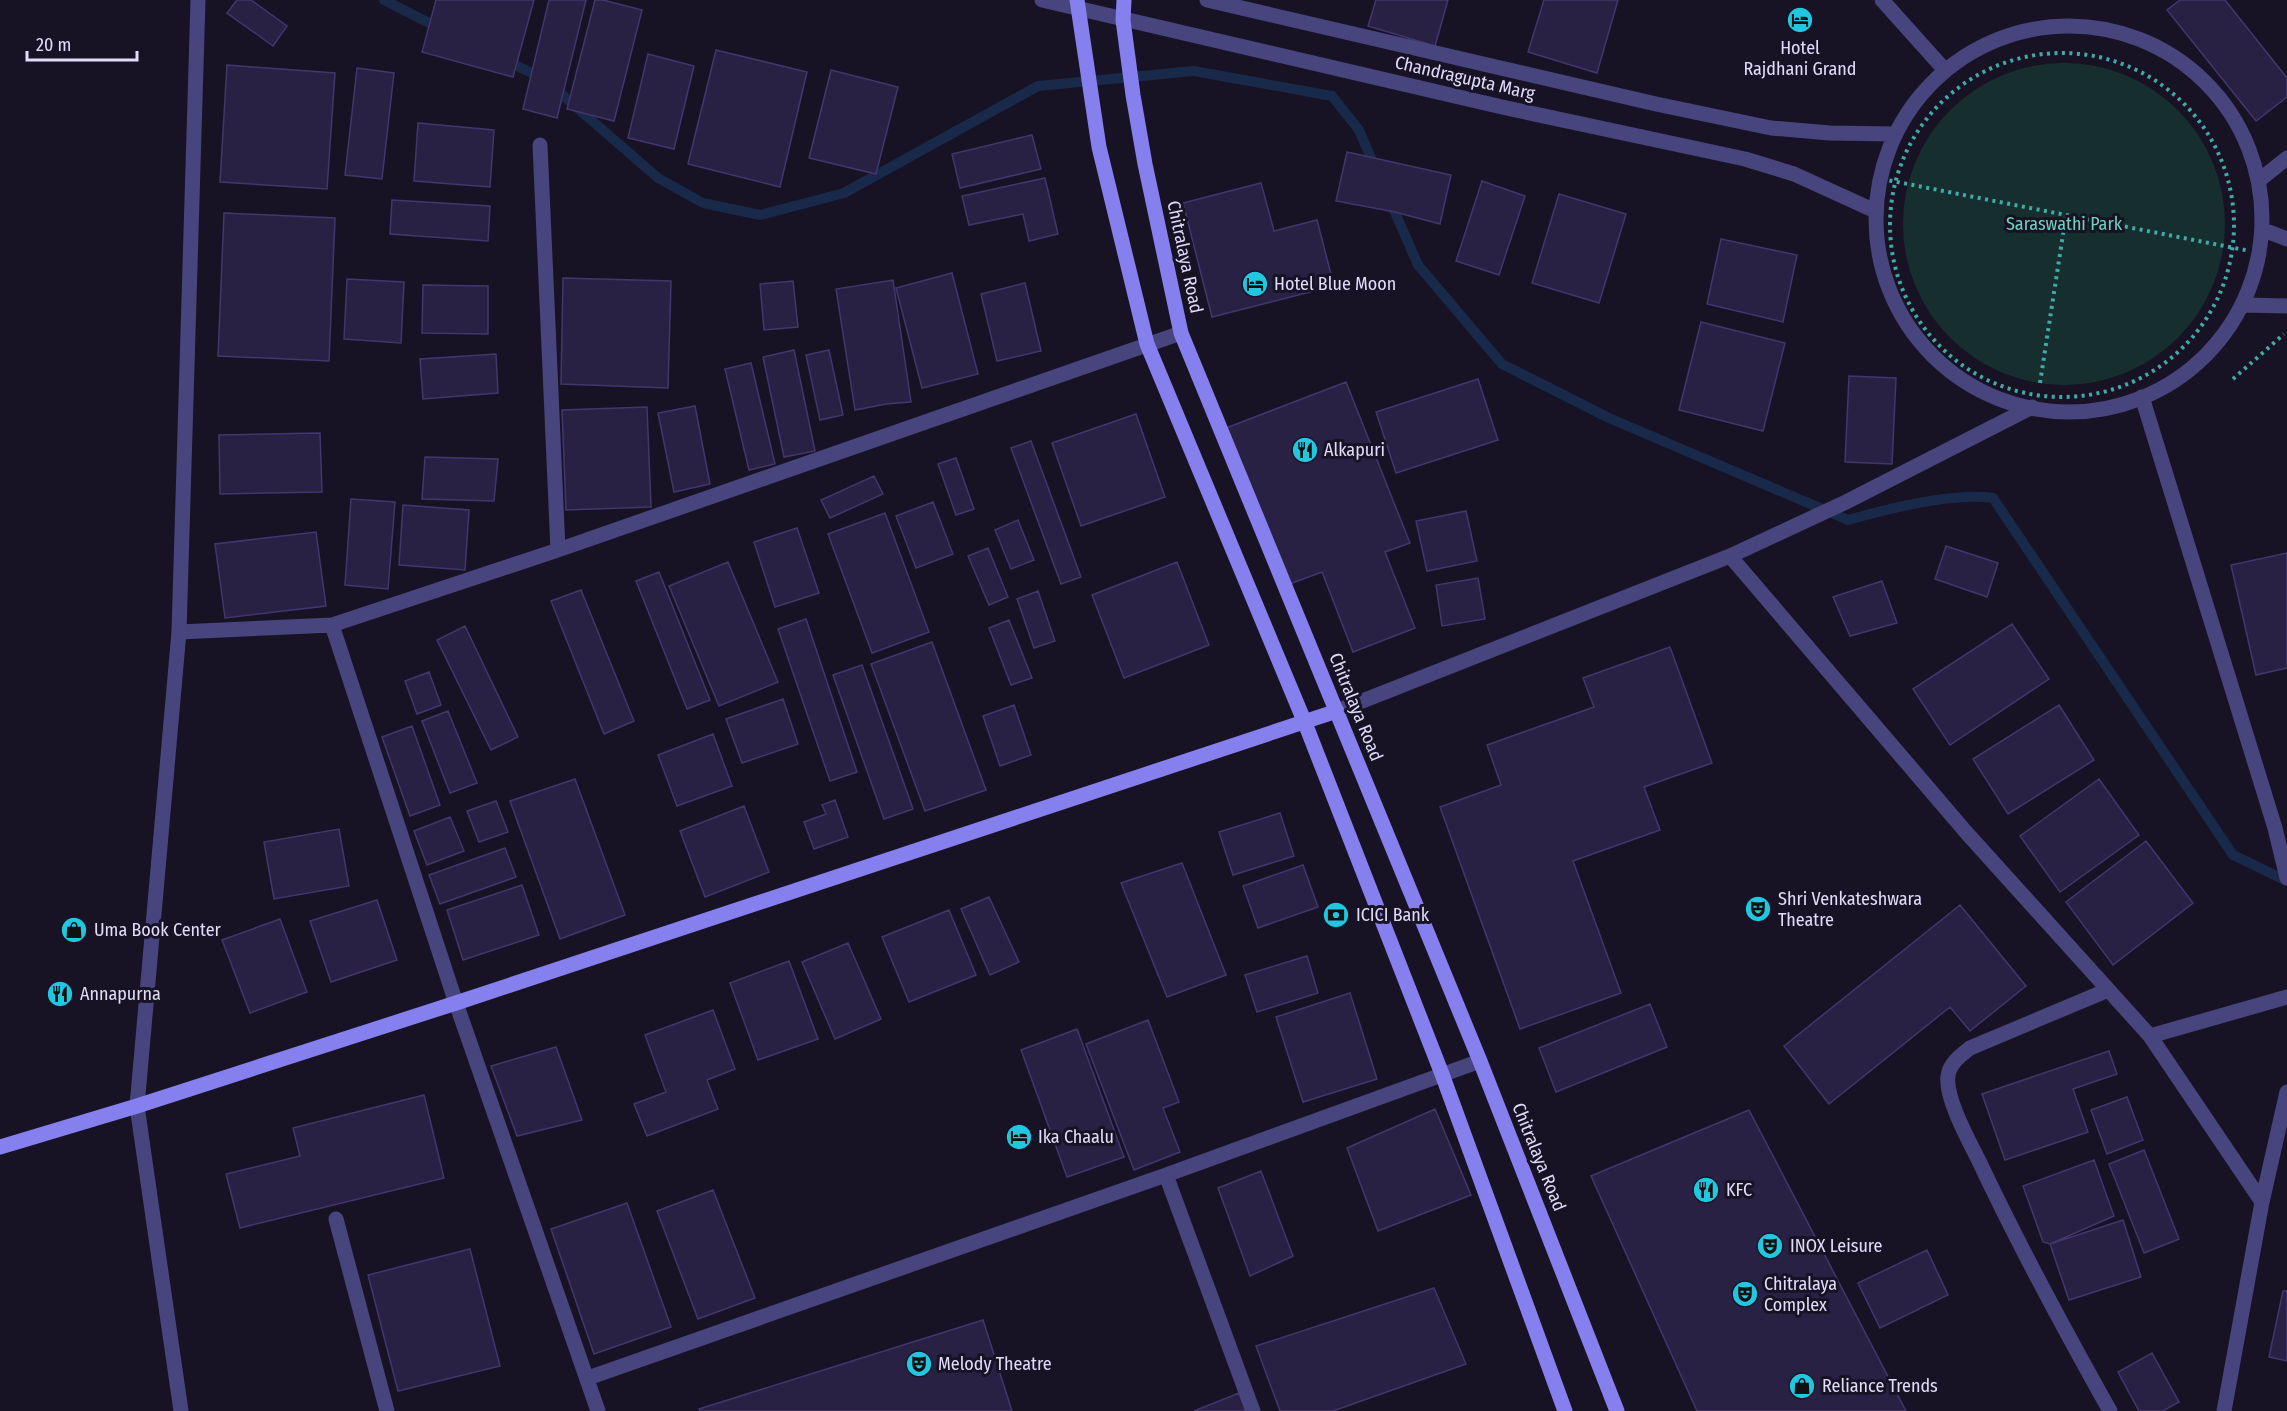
<svg xmlns="http://www.w3.org/2000/svg" width="2287" height="1411" viewBox="0 0 2287 1411" font-family="'Fira Sans Condensed',sans-serif">
<style>
.green{fill:#162e2e}
.lines{fill:none;stroke-linecap:round;stroke-linejoin:round}
.stream{stroke:#182949;stroke-width:10}
.building{fill:#292144;stroke:#43366d;stroke-width:1.5}
.path{stroke:#40aaa7;stroke-width:4;stroke-dasharray:3 4.5;stroke-linecap:butt}
.minor{stroke:#48447e;stroke-width:15}
.tertiary{stroke:#48447e;stroke-width:15}
.secondary{stroke:#867fee;stroke-width:15}
.labels{text-anchor:middle;stroke-width:6;stroke-linejoin:round;paint-order:stroke}
.poi-label{font-size:18px;fill:#e0dcfa;stroke:#171325;text-anchor:start}
.street-label{font-size:18px;fill:#e0dcfa;stroke:#171325}
.park-label{font-size:18px;fill:#70d1bd;stroke:#171325}
</style>
<rect width="100%" height="100%" fill="#171325"/>
<path class="green" d="M1903 224a161 161 0 1 1 322 0a161 161 0 1 1-322 0Z"/>
<g class="lines">
<path class="stream" d="M384 0 441 29
M503 59 544 79 658 178 703 203 760 215 844 193 1038 86 1194 71 1332 96 1359 130 1376 170
M1390 201 1418 265 1502 364 1609 418 1848 520C1887 509 1953 492 1993 498L2233 855 2287 881"/>
</g>
<path class="building" d="M237 0H251L287 26 273 46 227 13Z
M436 0H534L513 77 422 52Z
M549 0H586L557 118 523 109Z
M595 0H603L642 10 614 121 567 109Z
M1376 0H1448L1435 46 1368 26Z
M1544 0H1618L1597 73 1528 52Z
M2180 0H2225L2287 78V97L2256 121 2167 10Z
M716 50 807 72 780 187 688 164Z
M648 54 694 66 674 149 628 138Z
M227 65 335 73 327 189 220 182Z
M357 68 394 73 382 179 345 175Z
M831 70 898 87 876 174 809 158Z
M418 123 494 130 490 187 414 181Z
M1032 135 1041 169 960 188 952 154Z
M1347 152 1451 175 1440 224 1395 212 1336 201Z
M1045 178 1058 234 1029 241 1023 214 969 225 962 196Z
M1482 181 1525 196 1499 275 1456 261Z
M1261 183 1274 231 1317 220 1334 286 1212 317 1183 203Z
M1559 194 1626 214 1599 303 1532 283Z
M392 200 490 206 488 241 390 234Z
M224 213 335 218 329 361 218 356Z
M1721 239 1797 255 1783 322 1707 304Z
M952 273 978 374 922 388 896 288Z
M563 278 671 281 668 388 561 384Z
M347 279 404 282 401 343 344 339Z
M893 280 911 402 886 404 855 410 836 289Z
M793 281 798 327 764 330 760 284Z
M1025 283 1041 351 997 361 981 294Z
M423 285 488 286V334L422 333Z
M1701 322 1785 343 1763 431 1679 410Z
M794 350 815 451 784 457 763 357Z
M829 350 843 415 820 420 806 355Z
M496 354 498 393 423 399 420 359Z
M751 363 775 464 749 470 725 369Z
M1849 376 1896 378 1892 464 1845 462Z
M1478 379 1498 440 1396 473 1376 412Z
M1346 382 1410 543 1385 552 1415 628 1353 652 1322 572 1287 585 1226 428Z
M695 406 710 484 674 492 658 413Z
M647 407 651 507 566 510 562 410Z
M1136 414 1165 497 1081 526 1052 443Z
M320 433 322 492 220 494 219 435Z
M1031 441 1081 577 1061 584 1011 448Z
M425 457 498 459 494 501 422 499Z
M956 458 974 509 956 515 938 464Z
M874 476 883 494 830 518 821 500Z
M351 499 395 502 388 589 345 585Z
M933 502 953 554 916 568 896 516Z
M403 505 469 510 465 570 399 565Z
M1466 511 1477 561 1427 571 1416 521Z
M885 513 929 632 872 653 828 534Z
M1018 520 1034 560 1011 569 995 530Z
M797 528 819 593 775 607 754 542Z
M316 532 326 606 225 618 215 544Z
M1946 546 1998 563 1987 597 1935 579Z
M988 548 1008 597 989 605 968 556Z
M2287 553V668L2256 675 2231 565Z
M728 562 778 682 719 706 669 586Z
M1177 562 1209 645 1124 678 1092 595Z
M659 572 710 700 687 709 636 581Z
M1478 578 1485 619 1442 626 1436 585Z
M1882 581 1897 623 1850 636 1833 597Z
M581 590 634 721 604 734 551 601Z
M1038 591 1055 641 1034 648 1017 599Z
M806 619 857 772 830 781 778 629Z
M1009 620 1032 678 1011 685 989 628Z
M2012 624 2049 679 1950 745 1913 689Z
M465 626 518 737 491 750 437 640Z
M932 642 986 790 925 811 871 664Z
M1670 647 1712 763 1644 787 1660 830 1573 861 1621 993 1520 1029 1440 807 1501 785 1487 745 1594 707 1583 678Z
M862 665 913 809 884 819 833 675Z
M429 672 441 705 417 714 405 681Z
M783 699 798 744 742 763 726 719Z
M1014 705 1031 755 1000 766 983 716Z
M2059 705 2094 760 2008 814 1973 759Z
M448 711 477 783 450 793 422 721Z
M412 726 440 805 410 816 382 737Z
M713 734 732 786 677 806 658 755Z
M575 779 625 915 560 939 510 801Z
M2099 779 2139 835 2060 892 2020 836Z
M835 800 848 837 814 849 804 822 826 814 822 805Z
M496 801 508 832 479 842 467 811Z
M744 806 769 872 705 897 680 831Z
M1280 813 1294 856 1233 875 1219 832Z
M450 817 464 851 427 865 414 831Z
M339 829 349 886 274 899 264 842Z
M2146 841 2193 903 2113 965 2066 902Z
M505 848 516 877 440 904 429 875Z
M1182 863 1226 975 1167 997 1121 883Z
M1303 865 1318 907 1258 928 1243 886Z
M522 885 539 935 463 960 447 910Z
M989 897 1019 962 990 975 961 909Z
M377 900 397 960 331 982 310 921Z
M1960 905 2026 986 1970 1031 1950 1007 1829 1104 1784 1046Z
M949 910 976 975 909 1002 882 937Z
M280 919 307 992 250 1013 222 940Z
M848 943 881 1019 835 1039 802 962Z
M1307 956 1318 993 1257 1012 1245 975Z
M789 961 818 1039 758 1060 730 983Z
M1350 993 1377 1079 1303 1102 1276 1017Z
M1650 1004 1667 1047 1556 1092 1539 1048Z
M713 1010 735 1069 707 1080 718 1109 647 1136 634 1104 666 1092 645 1035Z
M1148 1020 1179 1102 1163 1108 1180 1152 1134 1170 1086 1044Z
M1077 1029 1124 1157 1067 1177 1021 1050Z
M556 1047 582 1120 517 1136 491 1066Z
M2109 1051 2117 1074 2073 1089 2088 1132 2005 1160 1982 1094Z
M424 1095 444 1178 240 1228 226 1174 300 1156 293 1128Z
M2127 1097 2143 1140 2107 1154 2091 1110Z
M1435 1109 1471 1195 1378 1231 1347 1148Z
M1749 1110 1906 1411H1697L1591 1176Z
M2144 1150 2179 1239 2144 1253 2109 1164Z
M2094 1160 2114 1216 2050 1244 2043 1242 2023 1186Z
M1261 1171 1293 1256 1250 1276 1218 1188Z
M713 1190 755 1298 698 1319 657 1211Z
M627 1203 671 1327 594 1354 551 1229Z
M2123 1220 2141 1277 2069 1300 2050 1244Z
M470 1249 500 1366 398 1391 368 1275Z
M1927 1250 1948 1295 1880 1328 1858 1283Z
M1434 1288 1466 1364 1333 1411H1280L1256 1346Z
M2283 1291H2287V1361L2269 1357Z
M983 1320 1012 1411H700L699 1409Z
M2152 1353 2179 1402 2163 1411H2139L2118 1372Z
M1239 1393 1246 1411H1194Z"/>
<g class="lines">
<path class="path" d="M1890 225a172 172 0 1 1 344 0a172 172 0 1 1-344 0Z
M1882 179 2250 251
M2233 379 2284 334
M2040 383 2066 215"/>
<path class="minor" d="M1882 0 1943 68
M540 145 558 550
M2262 178 2287 158
M2142 397 2275 828 2287 878
M1730 556 1965 831 2150 1036 2262 1202
M332 625 456 1003 598 1411
M179 632 332 625 558 550 1181 333
M1337 711 1730 556 1846 502 2032 407
M2108 990 1970 1048C1961 1055 1949 1064 1948 1076 1945 1098 1969 1141 1979 1161 2019 1246 2064 1329 2110 1411
M2150 1036 2287 997
M1166 1175 1253 1411
M336 1219 387 1411
M588 1378 1166 1175 1480 1061
M2224 1411 2262 1202 2287 1092"/>
<path class="tertiary" d="M1042 0 1502 107 1745 159 1794 174 1873 210
M1207 0 1656 104 1771 128 1830 133 1894 134
M1876 219a193 193 0 1 1 386 0a193 193 0 1 1-386 0Z
M2269 232 2287 239
M2245 305 2287 306
M181 1411 137 1106 179 632 198 0"/>
<path class="secondary" d="M1077 0 1099 147 1147 344 1305 723 1442 1074 1565 1411
M1124 0 1123 20 1133 95 1145 164 1181 333 1480 1061 1617 1411
M0 1147 137 1106 456 1003 1337 711"/>
</g>
<defs>
<g id="hotel-disc" transform="scale(1.35)"><circle r="9.5" fill="#21c7e1" stroke="#171325"/><path d="M-6-4.5h1.5V1H6V5H4.5V3h-9V5H-6ZM-4 0a1.8 1.8 0 1 1 3.6 0ZM.5 0V-2.5h3Q6-2.5 6 0Z" fill="#111"/></g>
<g id="restaurant-disc" transform="scale(1.35)"><circle r="9.5" fill="#21c7e1" stroke="#171325"/><path d="M-5-6h1v4h1v-4h1v4h1v-4h1v5L-1.5 .5V6h-2V.5L-5-1ZM5-6V6H3V1.5H1.5Q1.5-4 5-6Z" fill="#111"/></g>
<g id="theatre-disc" transform="scale(1.35)"><circle r="9.5" fill="#21c7e1" stroke="#171325"/><path d="M-5-5.5Q0-4 5-5.5V0Q5 5 0 6Q-5 5-5 0ZM-3.3-2.5H-1v1.5H-3.3ZM1-2.5H3.3v1.5H1ZM-2.8 1Q0 5.5 2.8 1Z" fill="#111"/></g>
<g id="bank-disc" transform="scale(1.35)"><circle r="9.5" fill="#21c7e1" stroke="#171325"/><path d="M-6-4H6V4H-6ZM0-2.3a2.3 2.3 0 1 0 0 4.6a2.3 2.3 0 1 0 0-4.6Z" fill="#111"/></g>
<g id="shop-disc" transform="scale(1.35)"><circle r="9.5" fill="#21c7e1" stroke="#171325"/><path d="M-5-2.5h2.3a2.7 3.5 0 0 1 5.4 0H5L5.5 6h-11ZM-1.5-2.5h3a1.5 2.3 0 0 0-3 0Z" fill="#111"/></g>
</defs>
<g fill-rule="evenodd">
<use href="#hotel-disc" x="1800" y="20"/>
<use href="#hotel-disc" x="1255" y="284"/>
<use href="#restaurant-disc" x="1305" y="450"/>
<use href="#theatre-disc" x="1758" y="909"/>
<use href="#bank-disc" x="1336" y="915"/>
<use href="#shop-disc" x="74" y="930"/>
<use href="#restaurant-disc" x="60" y="994"/>
<use href="#hotel-disc" x="1019" y="1137"/>
<use href="#restaurant-disc" x="1706" y="1190"/>
<use href="#theatre-disc" x="1770" y="1246"/>
<use href="#theatre-disc" x="1745" y="1294"/>
<use href="#theatre-disc" x="919" y="1364"/>
<use href="#shop-disc" x="1802" y="1386"/>
</g>
<g class="labels">
<g class="poi-label">
<text x="1800" y="54" text-anchor="middle">Hotel<tspan x="1800" dy="21">Rajdhani Grand</tspan></text>
<text x="1274" y="290">Hotel Blue Moon</text>
<text x="1324" y="456">Alkapuri</text>
<text x="1778" y="905">Shri Venkateshwara<tspan x="1778" dy="21">Theatre</tspan></text>
<text x="1356" y="921">ICICI Bank</text>
<text x="94" y="936">Uma Book Center</text>
<text x="80" y="1000">Annapurna</text>
<text x="1038" y="1143">Ika Chaalu</text>
<text x="1726" y="1196">KFC</text>
<text x="1790" y="1252">INOX Leisure</text>
<text x="1764" y="1290">Chitralaya<tspan x="1764" dy="21">Complex</tspan></text>
<text x="938" y="1370">Melody Theatre</text>
<text x="1822" y="1392">Reliance Trends</text>
</g>
<g class="street-label">
<text transform="translate(1465 78) rotate(13)" y="6">Chandragupta Marg</text>
<text transform="translate(1185 257) rotate(78)" y="6">Chitralaya Road</text>
<text transform="translate(1356 707) rotate(68)" y="6">Chitralaya Road</text>
<text transform="translate(1539 1157) rotate(68)" y="6">Chitralaya Road</text>
</g>
<g class="park-label">
<text x="2064" y="230">Saraswathi Park</text>
</g>
</g>
<path d="M27 51v9h110v-9" fill="none" stroke="#e0dcfa" stroke-width="3"/>
<text x="36" y="51" font-size="18" fill="#e0dcfa" stroke="#171325" stroke-width="4.5" paint-order="stroke">20 m</text>
</svg>
